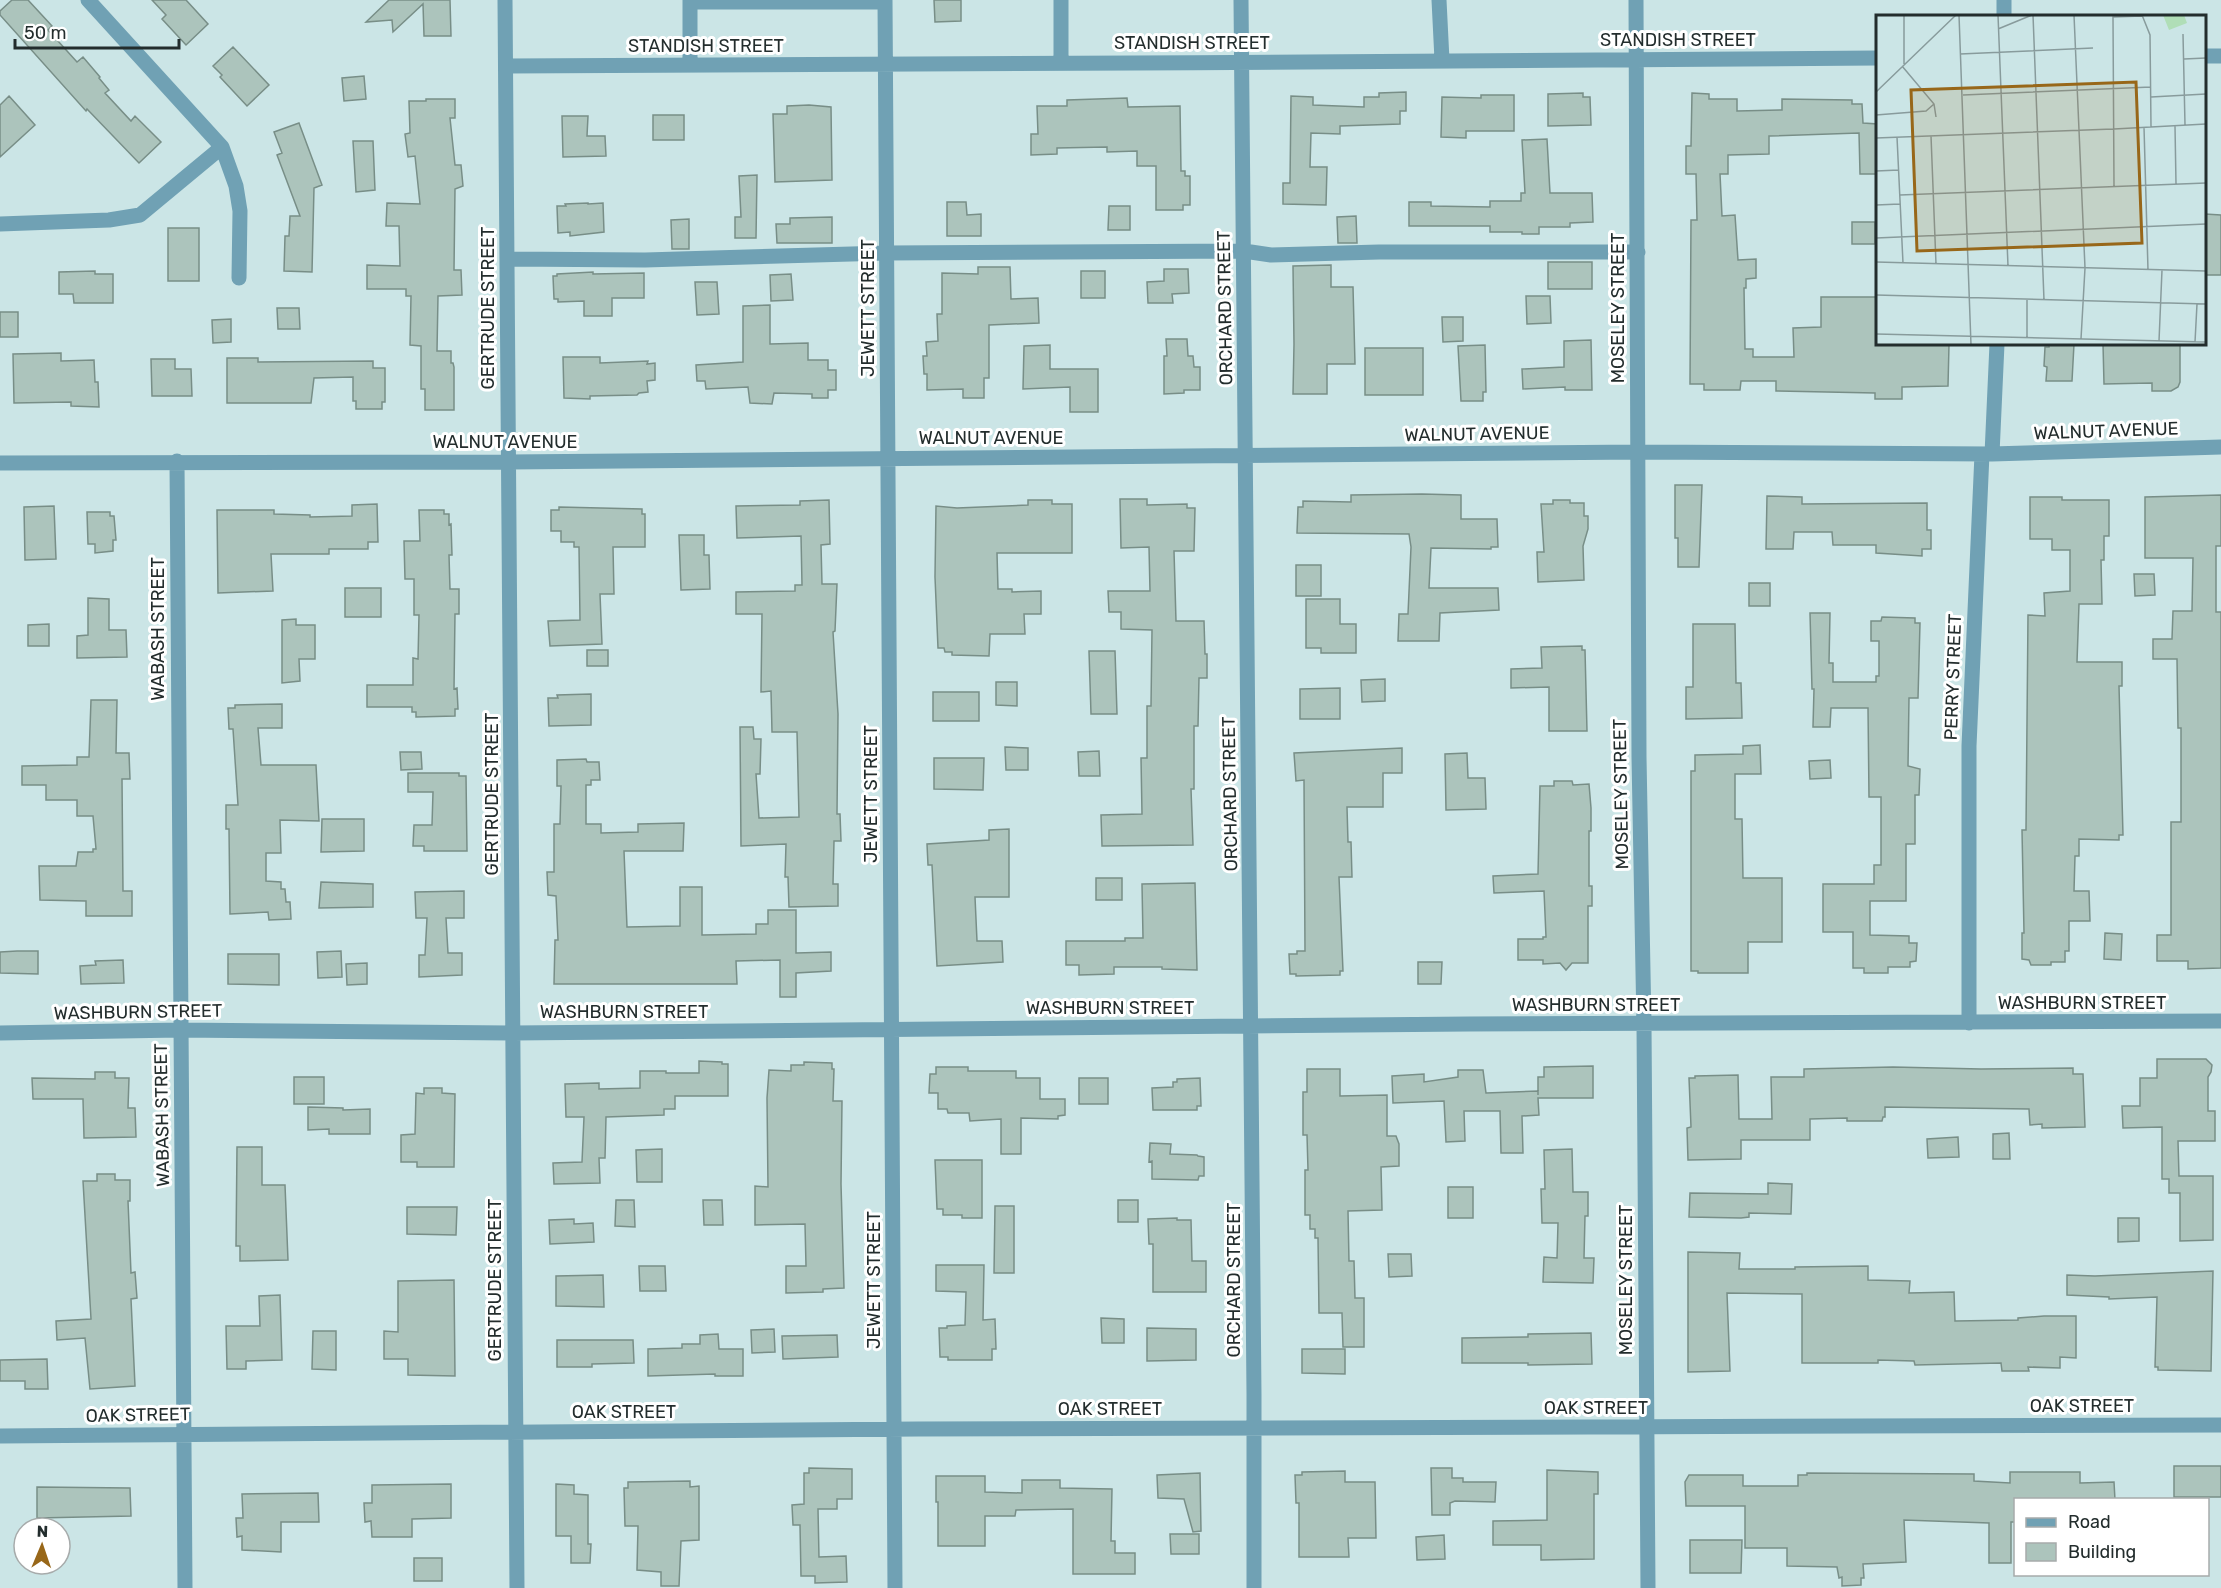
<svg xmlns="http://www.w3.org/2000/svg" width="2221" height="1588" viewBox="0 0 2221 1588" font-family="Rubik,sans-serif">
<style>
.building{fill:#acc4bc;stroke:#788e87;stroke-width:1.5}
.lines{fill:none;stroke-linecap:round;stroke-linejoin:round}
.minor{stroke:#70a1b4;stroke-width:15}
.labels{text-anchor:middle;stroke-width:6;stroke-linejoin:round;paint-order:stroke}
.street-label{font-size:18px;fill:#232d2d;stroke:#fff}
.inset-road{fill:none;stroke:#889b9c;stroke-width:1.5}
.view{fill:#986719;fill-opacity:0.15;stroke:#986719;stroke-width:3}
.inset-edge{fill:none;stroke:#232d2d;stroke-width:3}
</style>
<rect width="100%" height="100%" fill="#cbe5e6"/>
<path class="building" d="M12 0H28L52 26 48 30 77 62 83 57 100 77 99 78 109 90 105 93 131 121 135 116 161 142 139 163 87 109 86 111 0 15V11Z
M152 0H186L208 24 186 45 162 19 166 15Z
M389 0H450L451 36H424L423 4 393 32 392 20 366 22Z
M934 0H961V21L935 22Z
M233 47 269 85 247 106 220 77 222 75 213 66Z
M364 76 366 99 344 101 342 78Z
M1406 92V111H1400V124L1340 126V134L1311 133 1310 167H1327L1326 205 1283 204V183H1290L1291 96 1313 97V105L1364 107V97H1379V93Z
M1583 93V97H1590L1591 125 1548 126V94Z
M1692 93 1709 94V99H1737V111L1782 110V99L1852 100V104H1862L1863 123 1878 124V174H1860L1859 133 1769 136V154L1728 155V174H1720L1722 216 1735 215 1738 260 1756 259V278L1746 279V288H1744L1745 349H1753V357H1794L1793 328 1821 327V297H1878V344L1949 345 1948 386 1902 387V399H1875V393L1776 391V381H1741L1740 390H1704V384H1690L1691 220H1697L1696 174H1686V146H1691Z
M1481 95H1514V131H1466V138L1441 137 1442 97 1481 98Z
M9 96 35 125 0 157V105Z
M1127 98 1128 107 1180 106 1181 171H1185V176H1190V205H1183V210H1156V166H1137V151L1107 152V147L1057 148V154L1031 155V134H1038L1037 106H1067V100Z
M426 99H455V118H450L455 165H461L463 186 455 189 454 270H461L462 295 438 296 437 351H451V363H453L454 367V410H425V389H421V346L410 345 411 296H406V289H367V265L400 266 399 226H386L387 203 420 204 415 156 408 157 405 134 410 133 409 101H426Z
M809 105 831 107 832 180 775 182 773 114H787V106Z
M653 115H684V140H653Z
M562 116H588L587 136H605L606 156 563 157Z
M299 123 322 185 314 188 312 272 284 271 285 236H289L290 216H300L277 155 282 153 274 132Z
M1547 139 1550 193H1592L1593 222 1570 223V227H1539V234H1522V232H1490V226H1409V202H1431V206L1490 207V201H1521V193H1525L1522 140Z
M353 141H373L375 190 356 192Z
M757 175 756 238H735V217H741L739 176Z
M947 202H966L967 215 981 214V236H947Z
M588 203V204L603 203 604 232 570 236V232L558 233 557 206H566L565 204Z
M1109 206H1130V230H1108Z
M2205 214 2221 215V275H2205Z
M1356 216 1357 243H1338L1337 217Z
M832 217V243H777L776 224H790V218Z
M689 219V249H672L671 220Z
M1852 222H1875V244H1852Z
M168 228H199V281H168Z
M1548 262H1592V289H1548Z
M1331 265V287H1353L1355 364H1327V394H1293L1294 344 1293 266Z
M978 267H1010L1011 299 1038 298 1039 323 989 325V378H984V398H963V389L927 390V374H924L923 356H927L926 342 938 341 937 314H942V273L978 274Z
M1164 269H1188L1189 293 1172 294 1173 303H1148L1147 282 1164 281Z
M95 271V274H113V303H74L73 294H59V272Z
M1081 271H1105V298H1081Z
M593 272V274L644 273V298H612V316H584V301L558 302V299H554L553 276H557V274Z
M791 274 793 300 771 301 770 275Z
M695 282H717L719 314 697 315Z
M1526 296H1550L1551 323 1527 324Z
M770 305V344L808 343V360H828V370H836V390H828V398H812V394L774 393 772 404 750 403 748 387 706 389 705 381H697L696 365 743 362V306Z
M277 308H299L300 329H278Z
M0 312H18V337H0Z
M1442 317H1463V341L1443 342Z
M231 319V342L213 343 212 320Z
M1166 339H1187L1188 356H1193L1194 367H1200V390H1184V393L1164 394V356H1167Z
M1591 340 1592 390H1565V387L1523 389 1522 369 1564 367V341Z
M2049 344H2074L2072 381H2046L2047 367 2044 366 2045 347H2049Z
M2103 344H2180V382L2178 387 2171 391H2152V383L2104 384Z
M1050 345V369H1098V412H1070V387L1023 389 1024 346Z
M1485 345 1486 392H1483V401H1461L1458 346Z
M1365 348H1423V395H1365Z
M61 353V361L94 360 95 382H98L99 407 71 406V402L14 403 13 354Z
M563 357H600V363L648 361 647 364 655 363V380L647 381 648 392 639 393 637 395 590 396V399L564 398Z
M227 358H258V362L373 361V368H385V402H382V409H356V401H353V377L314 378 311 403H227Z
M151 359H175V369H191L192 396H152Z
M1675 485H1702L1699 567H1678V538H1675Z
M1422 494 1461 495V519H1497L1498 547H1491V549L1431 548 1429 588H1498L1499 610 1440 613 1439 641H1398L1399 614H1408L1411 547 1409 534 1297 533 1298 507H1303V501L1351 502V495Z
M2221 495V546H2216V612H2221V968L2188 969V961H2157V935H2171V822H2181V728H2178L2177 659H2153V639H2172L2173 611H2192L2193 558H2145V497Z
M1767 496 1802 497V504L1927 503V530H1931V549H1922V556L1876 553V545H1833L1832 532H1794L1793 549H1766Z
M2030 497H2062V500H2109V536H2104V560H2101L2102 604H2079L2077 662H2122V686H2119L2123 835H2119V840L2079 839V856H2075L2074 891H2089L2090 921H2069V951H2065V962H2051V965H2031L2029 960 2022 959V933H2024L2022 830H2026L2028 615 2045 616 2044 593 2070 591V550H2052V539H2030Z
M1120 499H1147V505L1187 504V508H1195L1194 551H1174L1176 621H1204L1205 654H1207V678H1199L1198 726H1194V789H1191L1193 845 1102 846 1101 815 1142 814 1141 758H1147V706H1151L1152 630 1121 629V612H1109L1108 591H1150L1149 547 1121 548Z
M829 500 830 544 821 545 822 584H837L835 631 833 632 838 714 837 814H840L841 841H834L833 884H838V906L789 907 788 877H785L786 844 741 846 740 727H753L754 739H761L760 774H756L759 818 799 817 797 732H772L771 691 761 692 762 614H736V592L795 591V585H802L801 536 737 538 736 506 800 505V501Z
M1028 500H1052V504H1072V553H997L998 589H1012V592L1041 591V614H1024L1025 634H990L989 656 952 655V652H945L944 648H938L935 577 936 506 957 508 1028 505Z
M1553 500H1570V503H1584V516H1588V529L1583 546 1584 580 1538 582 1537 552H1544L1541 504H1553Z
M377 504 378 542H368V549H329V554H271L273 591 218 593 217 510H274V514L310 515V517L352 516V505Z
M54 506 56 559 25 560 24 507Z
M559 507 642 509V514H645V547H613L614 594H600L602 644 550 646 548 621 580 620 579 547H574V542H561V531H551V510H559Z
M419 510H444V514H449V525L451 524 452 555H449L450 589H459V614H455L454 689 457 688 458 709H455V716L416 717V712H412V707H367V685H413V658L418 659 419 615H414V579H405L404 541H420Z
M87 512H110V516H114L116 540H113V551L95 553V544H88Z
M679 535H704V555H709L710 589 681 590Z
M1296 565H1321V596H1296Z
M2134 574H2154L2155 595 2135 596Z
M1749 583H1770V606H1749Z
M345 588H381V617H345Z
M88 598 109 599V630H126L127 657 77 658V636L88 635Z
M1306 599H1340V624H1356V653H1321V648H1306Z
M1810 613H1830L1829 663H1833V682H1876V676H1879V641H1871V621H1881L1882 617 1915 618V623H1920L1918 698H1909L1908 766 1920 769 1919 795H1915V844H1906V901H1870V935L1909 936V943H1917L1916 961 1910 962V967H1888V973H1864V968H1853V932H1823V884H1874V865H1881V797H1869L1868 708H1831L1830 727H1813L1814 689H1812Z
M296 619V625H315V659H299L300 681 282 683V620Z
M49 624V646H28V625Z
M1693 624H1735L1736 683H1741L1742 718 1686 719V687H1693Z
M1582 646V650H1585L1587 731H1549V687L1511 688V669L1542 668 1541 647Z
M587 650H608V666H587Z
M1089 651H1115L1117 714H1091Z
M1385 679V701L1362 702 1361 680Z
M996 682H1017V706L996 705Z
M1340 688V719H1300V689Z
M933 692H979V721H933Z
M591 694V725L549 726 548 698H558L557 695Z
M91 700H117L116 753H129L130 779H122L123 891H132V916H86V901L40 900 39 866H76L78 852H93V849H96L93 816H77V800H46V785H22V766L77 765V757H89Z
M282 704V728H258L261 765H316L319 821 280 820 281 853H266V881L281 882V889H285L286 902H290L291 919 269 920 268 912 230 914 229 829H226V805H238L233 729H229L228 708H235V705Z
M1760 745 1761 774H1735V819H1742L1743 878H1782V942H1748V973H1698V971H1691V771H1695V755L1743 754V746Z
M1005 747 1028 748V770H1006Z
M1402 748V773H1383V807H1347L1348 842H1351L1352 877H1339L1343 971H1340V975L1296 976V974H1290L1289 954H1297V951H1305L1304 780 1296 781 1294 753Z
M1099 751 1100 776H1079L1078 752Z
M400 752H421L422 769 401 770Z
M1467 753 1468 778H1485L1486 809 1446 810 1445 754Z
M934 758H984L983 790 934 789Z
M586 759 587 762H599L600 780H591V785H586V824H601V833L638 832V824L684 823 683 851H624L627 927 680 926V887H702V935L756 934V924H768V910H796V953L831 952V971L796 973V997H780V960L736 961 737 984H554L555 940H558L556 896 548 895 547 872H554V824H560L561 786H557V760Z
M1830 760 1831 778 1810 779 1809 761Z
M408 773H459V776H466L467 851H424V846H413L414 825H432L433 792H408Z
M1554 781H1572L1573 785 1589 784 1591 808V831H1589V886H1592V906H1588V963H1572L1566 970 1560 963 1543 964V960H1518V939H1543V937H1546L1544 891 1494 893 1493 876 1538 874 1540 786H1554Z
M322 819H364V851L321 852Z
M1009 829V897H975L977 941H1002L1003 962 937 966 932 865H928L927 844 989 840V830Z
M1096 878H1122V900H1096Z
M321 882 373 884V907L319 908Z
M1195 883 1197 970 1162 969V967H1114V974L1079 975V965H1066V941H1125V938H1143L1142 884Z
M464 891V918H446L448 953H462V975L419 977V955H425L427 918H416L415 892Z
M2105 933 2122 934 2121 960 2104 959Z
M17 951H38V974L0 973V952Z
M341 951 342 977 318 978 317 952Z
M228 954H279V985L228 984Z
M123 960 124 983 81 984 80 966 96 965 95 961Z
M1418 962H1442L1441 984H1418Z
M367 963V984L347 985 346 964Z
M2157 1059H2206L2212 1065 2211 1072 2208 1077V1111H2215V1141H2178L2179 1176H2213V1240L2180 1241V1193H2169V1179H2162V1127L2123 1128 2122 1106H2140V1078H2157Z
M699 1061 722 1062V1064H728V1096H675V1109H664V1115L606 1117 605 1158H599L600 1183 554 1184 553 1163 582 1162 584 1117H566L565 1084 599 1083V1089L640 1088V1071H666V1073H699Z
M804 1062 832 1063V1069H834L833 1101H842L841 1184 844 1288 823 1289V1292L786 1293V1266H806L805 1224 755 1225V1186L768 1187 767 1098 769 1070 791 1071V1065H804Z
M1593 1066V1098H1538L1539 1115 1522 1116 1523 1153H1501L1500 1111H1464L1465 1141 1446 1142 1444 1101 1393 1103 1392 1076 1424 1074V1082L1458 1077V1070H1483L1486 1093 1538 1091V1095V1077H1544V1067Z
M936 1067H968V1071H1016V1078H1040V1099H1065V1115L1058 1116V1119L1021 1118V1154H1001V1119L970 1121 969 1113H948L947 1109H938V1093H929L930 1074H936Z
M1893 1067 1981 1069 2073 1068V1074H2083L2085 1127 2042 1128V1124L2030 1125 2029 1109 1885 1107V1117H1883L1882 1121H1847V1118L1810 1119V1140H1741V1159L1688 1160 1687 1128 1691 1127 1689 1078H1695V1076L1738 1075 1739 1119H1772L1771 1077H1804V1069Z
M1307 1069H1340V1096L1387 1095V1136H1396L1399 1144V1166L1381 1167 1382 1210 1348 1211 1349 1261H1354L1355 1298H1364V1347H1343L1342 1313H1319L1318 1238H1315V1229H1310V1215H1305V1170H1308L1307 1135H1303V1092H1307Z
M95 1072H115V1078H129L128 1108H135L136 1137 84 1138 83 1099H33L32 1078 95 1079Z
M294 1077H324V1104H294Z
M1079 1078H1108V1104H1079Z
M1200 1078 1201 1106H1197V1110H1153L1152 1088 1173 1087V1082H1177V1079Z
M424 1088H442V1093L455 1094 454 1167H417V1162H401V1135L415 1134 416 1093 424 1094Z
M308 1107 343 1108V1110L370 1109V1134H329V1129L308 1130Z
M2009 1133 2010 1159H1993V1134Z
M1958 1137 1959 1157 1928 1158 1927 1139Z
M1150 1143 1171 1144 1170 1154 1197 1155 1198 1156 1204 1157V1176H1199L1198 1180 1152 1179V1161L1149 1162Z
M237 1147H262V1185H285L288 1260 240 1261V1246H236Z
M662 1149V1182H637L636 1150Z
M1572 1149 1573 1192H1588V1216H1585L1584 1258H1594L1593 1283 1543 1282 1544 1257 1557 1258 1558 1223H1542L1541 1189H1545L1544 1150Z
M935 1160H982V1218H962V1215H943V1209H937Z
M97 1174H115V1180H130V1201H128L131 1273 135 1272 137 1298 131 1299 135 1386 90 1389 85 1338 57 1340 56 1321 91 1319 83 1181H97Z
M1768 1183 1792 1184 1791 1214 1749 1213V1217L1741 1218 1689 1217 1690 1193 1768 1194Z
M1448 1187H1473V1218H1448Z
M616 1200H634L635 1227 615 1226Z
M703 1200H722L723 1225H704Z
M1118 1200H1138V1222H1118Z
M995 1206H1014V1273H994Z
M407 1207H457L456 1235 407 1234Z
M1177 1218V1220H1191L1192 1261H1206V1292H1153V1244H1149L1148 1219Z
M2118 1218H2139V1241L2118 1242Z
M574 1219V1224L593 1223 594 1242 550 1244 549 1220Z
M1688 1252 1740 1253 1739 1269H1795V1267L1868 1266V1280L1910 1281 1909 1293 1954 1292 1955 1321 2018 1320V1318L2044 1316H2076V1358L2060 1357V1368L2028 1367 2029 1371H2002L2001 1363 1915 1365 1914 1361 1878 1360V1363H1802V1294L1727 1293 1730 1371 1688 1372Z
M1388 1254H1411L1412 1276 1389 1277Z
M936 1265H984L983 1320 995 1319 996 1349H992V1360H948V1357H940L939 1328H947V1326L965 1325 966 1292 936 1291Z
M639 1266H665L666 1291H640Z
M2213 1271 2211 1371 2158 1370V1367H2155L2157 1297 2109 1299V1297L2067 1295V1275L2095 1276Z
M603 1275 604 1307 556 1306V1276Z
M454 1280 455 1376 408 1375V1359H384V1331L398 1332V1281Z
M280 1295 282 1360 246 1361V1369H227L226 1326H260L259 1296Z
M1101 1318 1124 1319V1343H1102Z
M1147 1328 1196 1329V1360L1147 1361Z
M774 1329 775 1352 752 1353 751 1330Z
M313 1331H336V1370L312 1369Z
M1591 1333 1592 1364 1528 1365V1363H1462V1338L1528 1337V1334Z
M718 1334 719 1349H743V1376H715V1374L648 1376V1349L682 1348V1344H700V1335Z
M837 1335 838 1357 783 1359 782 1336Z
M557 1340H633L634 1363 592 1364V1367H557Z
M1302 1349H1345V1374L1302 1373Z
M47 1359 48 1389H25V1381H0V1360Z
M2174 1466H2221V1497H2174Z
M809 1468 852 1469V1499H837V1509H818L819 1557 846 1556 847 1582 815 1583V1576H801L800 1525H793L792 1505 804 1504V1473H809Z
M1431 1468H1452V1478H1463V1482H1496L1495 1502 1455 1501 1450 1503V1515H1432Z
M1547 1470 1598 1472V1494H1594V1559L1541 1560V1545H1493V1521L1547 1520Z
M1345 1471V1482H1375L1376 1538H1348L1349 1557H1299V1503H1296L1295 1475H1302V1472Z
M2010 1472H2080V1483L2114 1482 2115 1500H2016V1522H2011V1563H1989V1523L1904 1520 1906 1562 1863 1564 1864 1578H1861V1585L1842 1586V1577L1839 1578 1837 1567 1787 1566V1548H1745V1506H1686L1685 1482 1689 1475H1743V1486H1798V1475H1807V1473L1974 1474V1481L2010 1483Z
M1200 1473 1201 1531 1193 1532 1184 1499 1158 1498 1157 1475Z
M936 1476H985V1492L1022 1493V1480H1060V1488L1112 1489 1111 1541H1115V1553H1135V1574H1073V1509L1016 1510 1015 1516H985V1546H938V1502H936Z
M690 1481V1487L699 1486V1540L681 1541 679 1586H661V1572L637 1570 638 1526H625L624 1488H628V1482Z
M451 1484V1518L412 1519V1537H372L371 1521 365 1522 364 1503H372V1485Z
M556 1484 574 1485V1494L588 1495V1544H591L590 1563H571V1536H556Z
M37 1487 130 1488 131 1516 37 1518Z
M318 1493 319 1522H281V1552L242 1550V1536L237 1537 236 1518H243L242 1494Z
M1170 1534H1199V1554H1171Z
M1444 1535 1445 1559 1417 1560 1416 1537Z
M1690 1540H1742L1741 1573H1690Z
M414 1558H442V1581H414Z"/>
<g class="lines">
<path class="minor" d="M88 0 222 147 236 186 240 211 239 278
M505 0 517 1588
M885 0 895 1588
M1061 0V63
M1241 0 1254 1394V1588
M1439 0 1442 60
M1636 0 1639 757 1644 1025 1648 1588
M690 2H885
M2004 16V0
M2204 56H2221
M690 65V0
M506 66C963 62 1421 64 1878 58
M0 224 109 220 140 215 222 147
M508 259 645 260 887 253 1244 251 1271 255 1379 252H1638
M1992 454 2221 447
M177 461 185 1588
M0 463 509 462 1639 452 1992 454 1997 344
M1969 1023V746L1982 454
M0 1033 180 1030 513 1033 1469 1024 2221 1021
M0 1436 918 1429 2221 1425"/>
</g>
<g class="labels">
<g class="street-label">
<text x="1678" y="46">STANDISH STREET</text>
<text x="1192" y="49">STANDISH STREET</text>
<text x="706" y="52">STANDISH STREET</text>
<text transform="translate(488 308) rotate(-90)" y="6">GERTRUDE STREET</text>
<text transform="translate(868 308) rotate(-90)" y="6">JEWETT STREET</text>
<text transform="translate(1225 308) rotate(-91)" y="6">ORCHARD STREET</text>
<text transform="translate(1618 308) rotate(-90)" y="6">MOSELEY STREET</text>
<text transform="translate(2106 431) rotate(-2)" y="6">WALNUT AVENUE</text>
<text transform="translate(1477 434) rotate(-1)" y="6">WALNUT AVENUE</text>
<text x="991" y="444">WALNUT AVENUE</text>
<text x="505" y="448">WALNUT AVENUE</text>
<text transform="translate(158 629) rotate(-90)" y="6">WABASH STREET</text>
<text transform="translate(1953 677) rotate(-88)" y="6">PERRY STREET</text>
<text transform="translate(492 794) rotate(-90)" y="6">GERTRUDE STREET</text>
<text transform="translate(871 794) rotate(-90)" y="6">JEWETT STREET</text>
<text transform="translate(1230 794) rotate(-91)" y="6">ORCHARD STREET</text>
<text transform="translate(1621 794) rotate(-91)" y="6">MOSELEY STREET</text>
<text x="2082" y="1009">WASHBURN STREET</text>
<text x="1596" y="1011">WASHBURN STREET</text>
<text x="1110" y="1014">WASHBURN STREET</text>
<text transform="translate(138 1012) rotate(-1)" y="6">WASHBURN STREET</text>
<text x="624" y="1018">WASHBURN STREET</text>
<text transform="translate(162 1115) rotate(-91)" y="6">WABASH STREET</text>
<text transform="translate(495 1280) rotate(-90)" y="6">GERTRUDE STREET</text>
<text transform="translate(874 1280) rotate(-90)" y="6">JEWETT STREET</text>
<text transform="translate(1234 1280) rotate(-90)" y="6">ORCHARD STREET</text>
<text transform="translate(1626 1280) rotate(-90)" y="6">MOSELEY STREET</text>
<text x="2082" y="1412">OAK STREET</text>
<text x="1596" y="1414">OAK STREET</text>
<text x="1110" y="1415">OAK STREET</text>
<text x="624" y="1418">OAK STREET</text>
<text transform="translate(138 1415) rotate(-1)" y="6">OAK STREET</text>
</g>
</g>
<g transform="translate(1876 15)">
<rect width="330" height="330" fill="#cbe5e6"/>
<path d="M287 0H308L311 8 293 15Z" fill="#b0deb7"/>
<path class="inset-road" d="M83 0 95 330M122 0 132 251M157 0 168 285M198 0 209 253 205 324M266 0 274 20 275 112M122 14 156 0M307 19 309 110M84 39 217 33M308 44 330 43M28 49V0M26 51 58 89 60 102M0 77 80 0M87 80 275 72M275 82 330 79M0 100 50 96 58 89M299 111 300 169M268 112 272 255M238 114 330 109M55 121 60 249M21 122 27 248M0 123 237 114M0 156 23 155M238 171 237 2 266 1M24 180 330 168M0 190 24 189M0 223 330 209M0 247 330 256M0 280 330 289M151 285V323M0 319 330 327M283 326 286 255M319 327 321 289"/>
<path class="view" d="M260 67 266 228 41 236 35 75Z"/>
<rect width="330" height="330" class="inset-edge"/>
</g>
<rect x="2014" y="1498" width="195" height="78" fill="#ffffff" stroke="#a7abab" stroke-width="1.5"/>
<rect x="2026" y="1518" width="30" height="9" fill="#70a1b4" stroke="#a7abab" stroke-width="1.5"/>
<text x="2068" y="1528" font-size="18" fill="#232d2d">Road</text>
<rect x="2026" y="1543" width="30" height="18" fill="#acc4bc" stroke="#a7abab" stroke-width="1.5"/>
<text x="2068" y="1558" font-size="18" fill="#232d2d">Building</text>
<g transform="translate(42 1546) rotate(2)"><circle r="28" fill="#ffffff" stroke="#a7abab" stroke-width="1.5"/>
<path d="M0-4.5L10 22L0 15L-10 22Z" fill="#986719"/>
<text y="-9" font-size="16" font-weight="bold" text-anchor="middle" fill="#232d2d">N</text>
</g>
<path d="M15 39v9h164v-9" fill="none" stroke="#232d2d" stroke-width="3"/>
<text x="24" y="39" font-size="18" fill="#232d2d" stroke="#ffffff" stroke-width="4.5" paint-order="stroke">50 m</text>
</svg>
